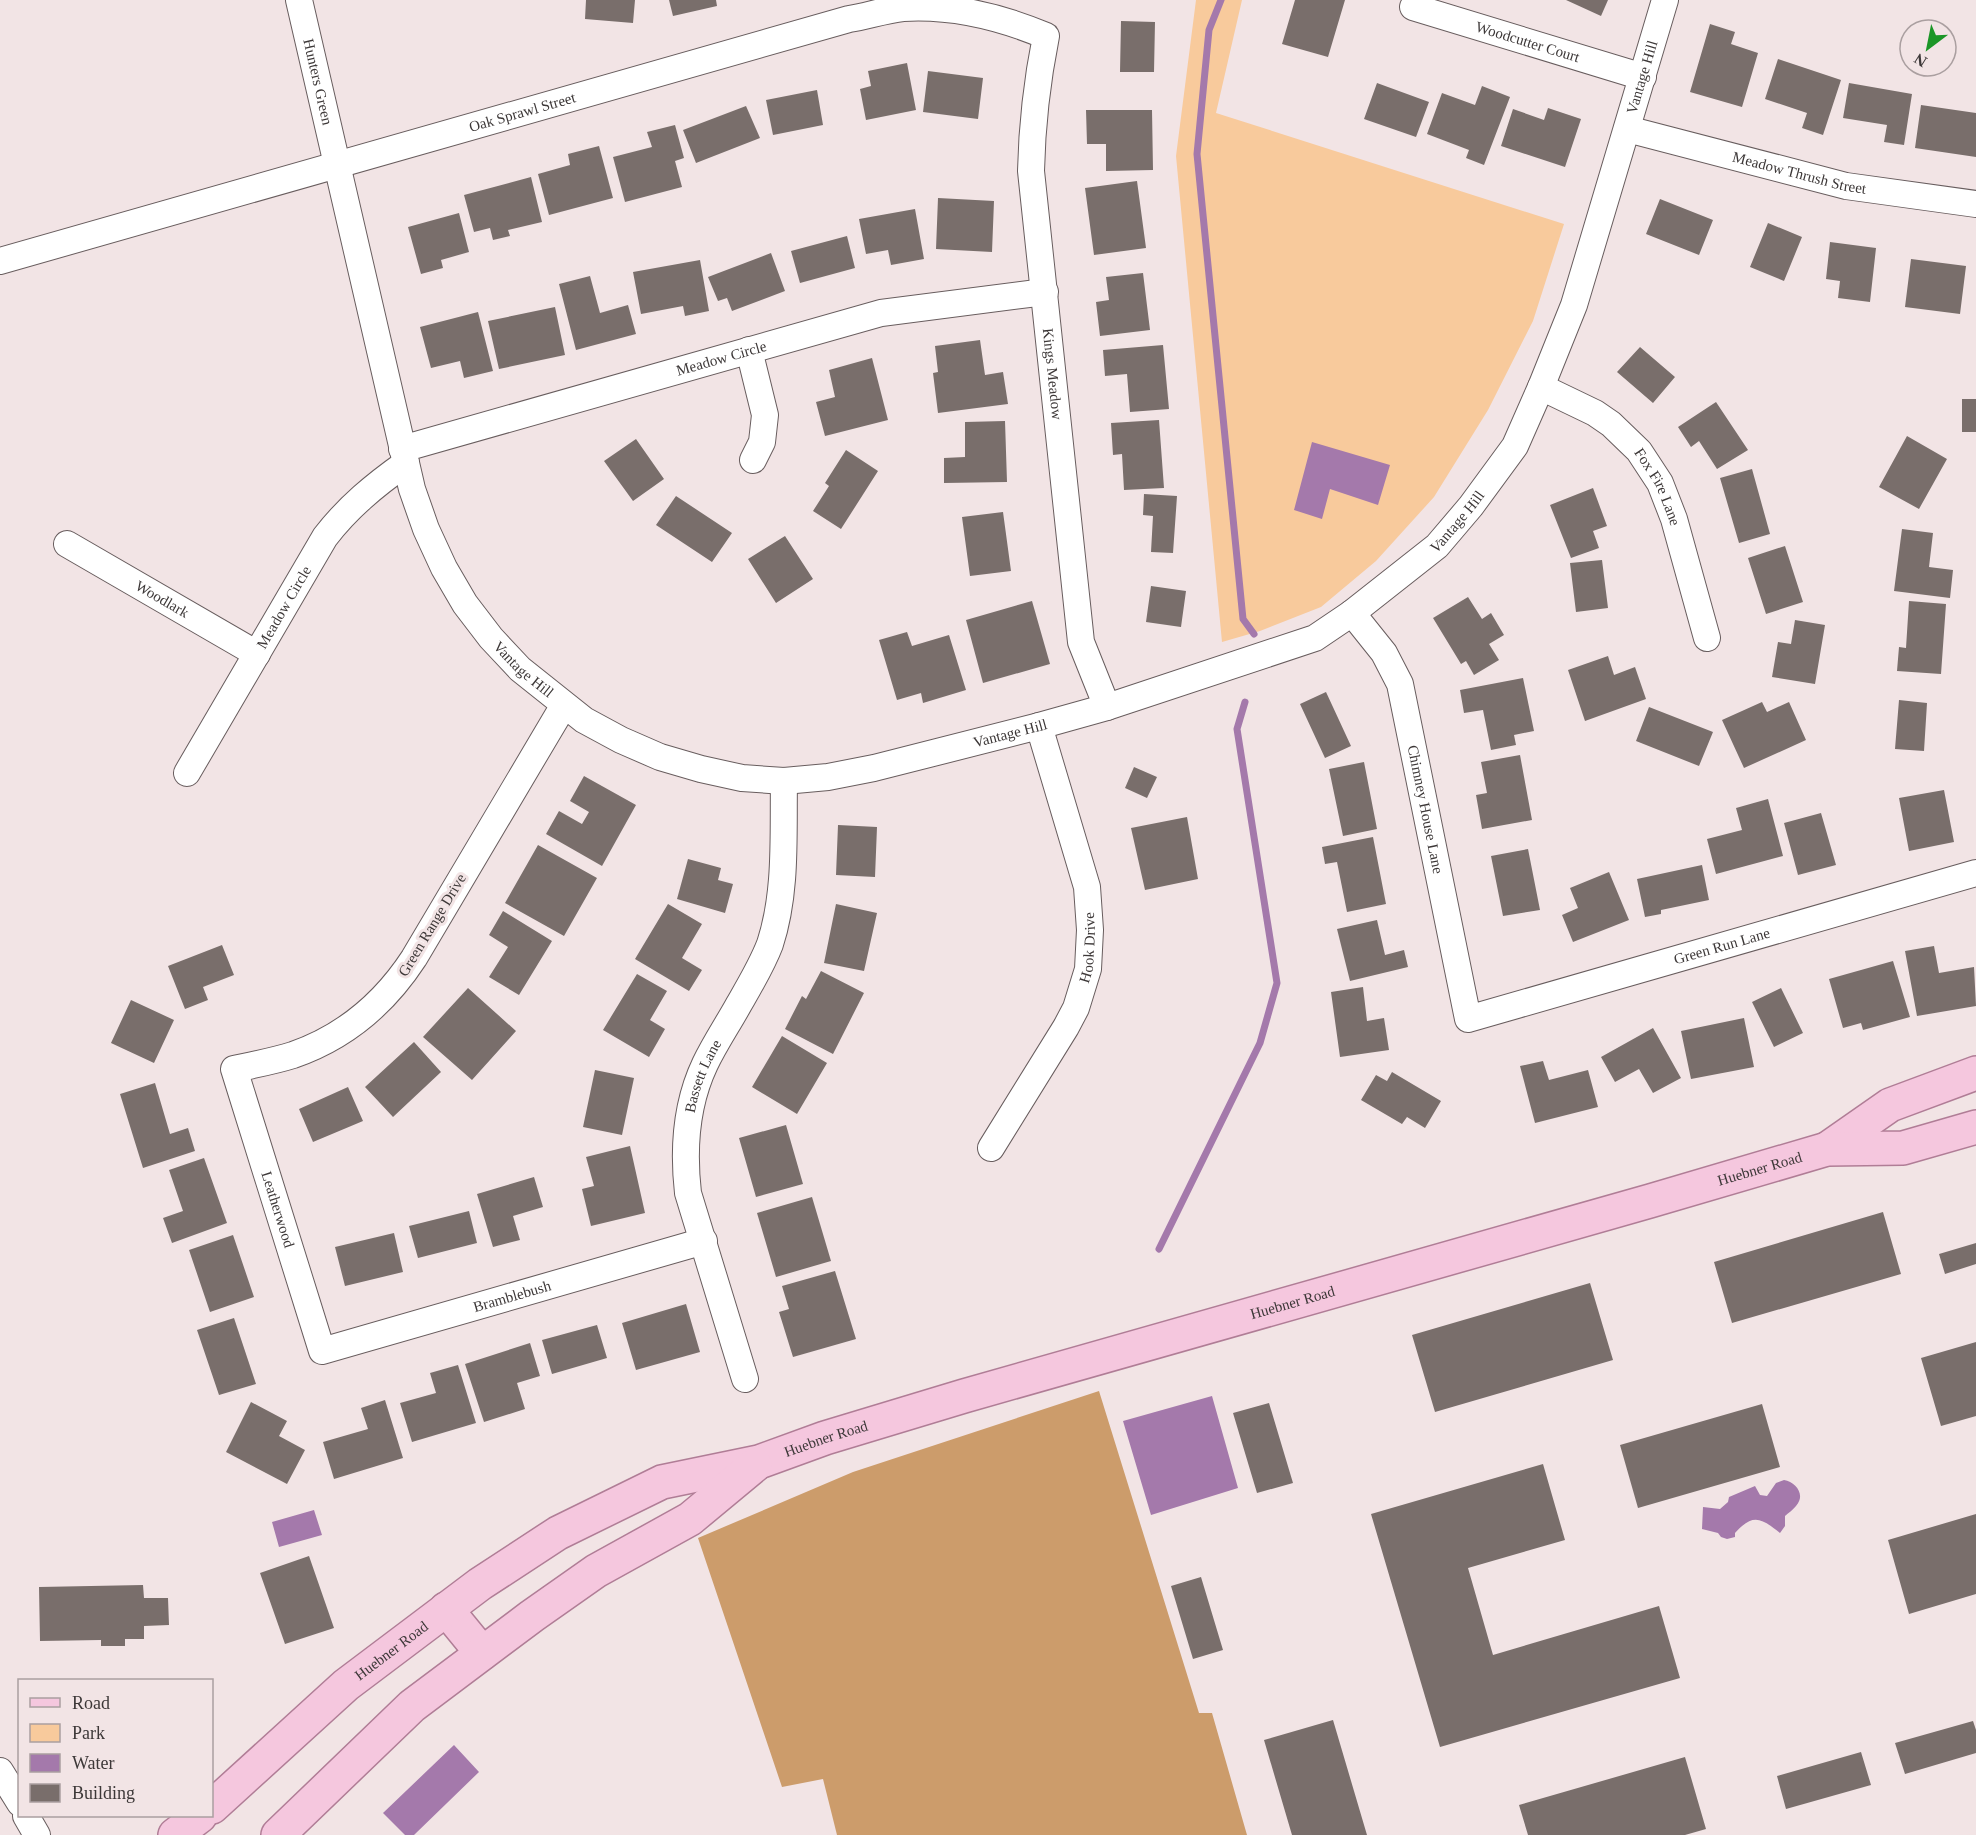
<svg xmlns="http://www.w3.org/2000/svg" width="1976" height="1835" viewBox="0 0 1976 1835" font-family="Georgia,serif">
<style>
.green{fill:#f8ca9c}
.forest{fill:#cc9c6b}
.water{fill:#a479ab}
.lines{fill:none;stroke-linecap:round;stroke-linejoin:round}
.stream{stroke:#a479ab;stroke-width:7}
.building{fill:#796e6b}
.minor-casing{stroke:#685d5e;stroke-width:28}
.primary-casing{stroke:#b07d96;stroke-width:36}
.minor{stroke:#fff;stroke-width:26}
.primary{stroke:#f5c7de;stroke-width:33}
.labels{text-anchor:middle;stroke-width:6;stroke-linejoin:round;paint-order:stroke}
.street-label{font-size:15px;fill:#3d3838;stroke:#f2e4e5}
</style>
<rect width="100%" height="100%" fill="#f2e4e5"/>
<path class="green" d="M1196 0H1242L1216 113 1564 224 1533 321 1488 410 1434 497 1376 561 1321 607 1260 631 1222 642 1176 156Z"/>
<path class="forest" d="M1099 1391 1199 1713H1212L1247 1835H837L823 1779 782 1787 698 1538 853 1472Z"/>
<path class="water" d="M1312 442 1390 465 1378 505 1330 489 1322 519 1294 510Z
M1212 1396 1238 1488 1151 1515 1123 1421Z
M1784 1480C1796 1482 1806 1495 1796 1506 1793 1510 1788 1513 1785 1516V1526L1780 1533C1761 1518 1753 1513 1735 1533V1537L1727 1539 1721 1537 1718 1533 1702 1529 1703 1507 1720 1509 1728 1502 1729 1497 1755 1486 1760 1495 1767 1496 1776 1483Z
M314 1510 322 1535 279 1547 272 1522Z
M454 1745 479 1772 414 1835H405L383 1813Z"/>
<g class="lines">
<path class="stream" d="M1221 0 1209 30 1197 154 1243 619 1254 634
M1159 1249 1260 1043 1277 983 1237 729 1245 702"/>
</g>
<path class="building" d="M586 0H635L633 23 585 19Z
M669 0H716L717 6 673 16Z
M1295 0H1345L1328 57 1282 44Z
M1566 0H1608L1601 16Z
M1121 21 1155 22 1154 72H1120Z
M1710 24 1735 32 1731 44 1758 53 1742 107 1690 92Z
M1778 59 1841 80 1823 135 1802 128 1807 113 1765 99Z
M907 63 916 110 866 120 860 89 871 86 868 71Z
M928 71 983 78 978 119 923 112Z
M1377 83 1429 102 1416 137 1364 119Z
M1849 83 1912 94 1904 145 1884 142 1887 125 1843 118Z
M1482 86 1510 97 1484 165 1466 158 1469 150 1427 134 1442 93 1475 105Z
M817 90 823 125 773 135 766 100Z
M1921 105 1976 113V157L1915 148Z
M746 106 760 138 696 163 683 130Z
M1548 108 1581 119 1565 167 1501 146 1513 109 1544 120Z
M1086 110H1152L1153 170 1106 171V144H1087Z
M675 125 684 158 675 161 682 187 625 202 613 157 652 147 647 132Z
M599 146 613 198 549 215 538 174 570 165 568 154Z
M531 177 542 222 508 230 510 236 493 240 490 228 474 232 464 195Z
M1137 181 1146 248 1094 255 1085 188Z
M938 198 994 201 992 252 936 249Z
M1660 199 1713 220 1699 255 1646 234Z
M915 209 924 259 891 265 888 250 866 254 859 219Z
M459 213 469 252 441 260 443 268 421 274 408 227Z
M1768 223 1802 237 1784 281 1750 267Z
M847 236 855 268 800 283 791 251Z
M1830 242 1876 248 1870 302 1838 298 1840 281 1826 279Z
M771 253 785 291 732 311 727 298 718 301 708 277Z
M1911 259 1966 266 1960 314 1905 307Z
M700 260 709 311 685 316 683 306 641 314 633 272Z
M1143 273 1150 330 1100 336 1096 302 1109 300 1106 277Z
M590 276 600 313 628 305 636 334 576 350 559 284Z
M555 307 565 355 499 369 488 321Z
M478 312 493 371 464 378 460 361 431 368 420 327Z
M980 340 985 375 1003 372 1008 404 938 413 933 373 938 372 935 346Z
M1163 345 1169 409 1130 412 1127 374 1105 376 1103 350Z
M1640 347 1675 377 1653 403 1617 372Z
M872 358 888 420 825 436 816 402 835 397 829 370Z
M1962 399H1976V432H1962Z
M1716 402 1748 450 1717 469 1699 441 1691 447 1678 427Z
M1159 420 1164 488 1124 490 1122 454 1113 455 1111 423Z
M1005 421 1007 482 944 483V458L965 457V422Z
M1907 436 1947 459 1919 509 1879 487Z
M636 439 664 479 633 501 604 461Z
M846 450 878 471 841 529 813 511 829 486 825 483Z
M1752 469 1770 534 1739 543 1720 478Z
M1593 488 1607 526 1593 531 1599 548 1571 558 1550 505Z
M1144 494 1177 496 1173 553 1151 552 1153 516 1143 515Z
M676 496 732 533 712 562 656 525Z
M1003 512 1011 571 970 576 962 517Z
M1902 529 1933 533 1929 567 1953 570 1950 598 1894 591Z
M785 536 813 579 776 603 748 559Z
M1785 546 1803 602 1766 614 1748 558Z
M1602 560 1608 608 1576 612 1570 563Z
M1151 586 1186 591 1181 627 1146 622Z
M1468 597 1482 619 1491 613 1504 635 1489 644 1499 660 1474 675 1466 661 1461 664 1433 618Z
M1032 601 1050 664 983 683 966 620Z
M1909 601 1946 604 1941 674 1897 671 1899 647 1906 648Z
M1795 620 1825 625 1815 684 1772 677 1778 642 1791 644Z
M907 632 912 646 949 635 966 690 923 703 921 693 897 700 879 640Z
M1608 656 1614 675 1635 667 1646 699 1585 721 1568 670Z
M1523 678 1534 731 1514 735 1516 745 1491 750 1483 710 1464 713 1460 690Z
M1326 692 1351 746 1325 758 1300 704Z
M1899 700 1927 703 1924 751 1895 749Z
M1762 702 1767 712 1789 702 1806 740 1744 768 1722 720Z
M1649 707 1713 732 1699 766 1636 741Z
M1520 755 1532 820 1482 829 1476 795 1487 793 1481 762Z
M1364 762 1377 829 1343 836 1329 769Z
M1134 767 1157 777 1147 798 1125 788Z
M584 776 636 805 602 866 546 834 559 811 582 824 589 812 570 801Z
M1944 790 1954 842 1909 851 1899 798Z
M1768 799 1783 856 1716 874 1707 839 1742 830 1736 808Z
M1821 813 1836 865 1798 875 1784 823Z
M1187 817 1198 879 1145 890 1131 828Z
M838 825 877 827 875 877 836 875Z
M1373 837 1386 904 1347 912 1337 862 1325 864 1322 847Z
M538 845 597 878 564 936 505 903Z
M1528 849 1540 910 1503 916 1491 856Z
M688 859 721 868 718 880 733 884 725 913 677 899Z
M1702 865 1709 900 1661 910V914L1645 917 1637 879Z
M1609 872 1629 920 1573 942 1562 915 1578 908 1570 888Z
M668 904 702 924 682 958 702 970 689 991 635 959Z
M836 904 877 913 864 971 824 963Z
M503 911 552 941 519 995 489 977 508 947 489 935Z
M1377 920 1385 955 1404 950 1408 967 1350 981 1337 929Z
M222 945 234 975 203 987 208 1000 185 1009 168 966Z
M1934 946 1939 973 1974 967 1976 1006 1917 1016 1905 951Z
M1893 961 1910 1017 1863 1030 1861 1023 1843 1028 1829 979Z
M821 971 864 993 833 1054 785 1029 802 996 806 999Z
M637 974 667 991 650 1020 665 1029 649 1057 603 1030Z
M1363 987 1367 1021 1384 1018 1389 1050 1340 1057 1331 992Z
M468 988 516 1031 472 1080 423 1037Z
M1781 988 1803 1033 1774 1047 1752 1002Z
M131 1000 174 1020 154 1063 111 1043Z
M1744 1018 1754 1067 1691 1079 1681 1031Z
M1653 1028 1681 1078 1653 1093 1639 1069 1615 1082 1601 1057Z
M782 1036 827 1063 797 1114 752 1087Z
M414 1042 441 1072 393 1117 365 1087Z
M1543 1061 1549 1080 1588 1070 1598 1107 1535 1123 1520 1066Z
M595 1070 634 1078 622 1135 583 1127Z
M1392 1072 1441 1101 1425 1128 1407 1117 1402 1124 1361 1100 1376 1075 1387 1081Z
M155 1083 170 1134 188 1128 195 1151 143 1168 120 1094Z
M348 1087 363 1121 313 1142 299 1109Z
M786 1125 803 1184 756 1197 739 1138Z
M630 1146 645 1213 591 1226 582 1189 594 1186 586 1157Z
M204 1158 227 1223 172 1243 163 1218 183 1211 169 1170Z
M534 1177 543 1207 513 1216 520 1240 493 1247 477 1194Z
M812 1197 831 1261 776 1277 757 1213Z
M469 1211 477 1243 418 1258 409 1226Z
M1883 1212 1901 1274 1732 1323 1714 1262Z
M394 1233 403 1272 345 1286 335 1247Z
M233 1235 254 1297 210 1312 189 1250Z
M1976 1243V1264L1945 1274 1939 1254Z
M835 1271 856 1339 793 1357 779 1312 789 1309 782 1286Z
M1590 1283 1613 1360 1435 1412 1412 1335Z
M686 1304 700 1352 636 1370 622 1323Z
M234 1318 256 1384 219 1395 197 1330Z
M597 1325 607 1358 552 1374 542 1340Z
M1976 1342V1416L1941 1426 1921 1358Z
M530 1343 540 1376 517 1383 525 1409 484 1422 465 1364Z
M458 1365 476 1423 412 1442 400 1403 436 1393 430 1373Z
M385 1400 403 1458 334 1479 323 1442 368 1429 361 1408Z
M251 1402 287 1421 279 1436 305 1450 287 1484 226 1452Z
M1269 1403 1293 1483 1257 1493 1233 1413Z
M1762 1404 1780 1467 1638 1508 1620 1445Z
M1543 1464 1565 1540 1468 1568 1493 1655 1659 1606 1680 1678 1440 1747 1371 1514Z
M1976 1514V1594L1909 1614 1888 1540Z
M309 1556 334 1628 285 1644 260 1573Z
M1201 1577 1223 1650 1193 1659 1171 1586Z
M143 1585 144 1598H168L169 1625 144 1626V1639H125V1646H101V1640L40 1641 39 1587Z
M1333 1720 1367 1835H1292L1264 1740Z
M1973 1721 1976 1730V1753L1905 1774 1895 1743Z
M1861 1752 1871 1785 1786 1809 1777 1776Z
M1685 1757 1706 1829 1685 1835H1528L1519 1805Z"/>
<g class="lines">
<g class="minor-casing">
<g id="minor">
<path id="s1" d="M299 0 412 489 426 529 444 568 465 604 491 638 520 669 584 720 621 740 660 757 701 769 742 778 784 781 828 777 874 768 1039 726 1107 707 1315 638 1352 613 1437 546 1471 506 1515 446 1541 387 1574 305 1665 0"/>
<path id="s2" d="M1413 7 1643 77"/>
<path id="s3" d="M1627 129 1846 186 1976 204"/>
<path id="s4" d="M0 261 849 19C867 16 885 10 903 8 952 5 1001 17 1046 36 1037 81 1032 124 1031 171L1081 642 1107 707"/>
<path d="M749 350 765 415 762 442 753 460"/>
<path id="s5" d="M1541 387 1595 413 1611 424 1639 451 1660 483 1674 519 1707 638"/>
<path id="s6" d="M402 449 881 313 1045 292"/>
<path id="s7" d="M67 544 257 654"/>
<path id="s8" d="M1352 613 1384 653 1400 684 1468 1019 1976 873"/>
<path id="s9" d="M564 705 414 958C384 1004 345 1037 293 1055 274 1061 253 1065 234 1069L322 1351 704 1241"/>
<path id="s10" d="M187 773 325 537C348 507 375 485 406 463"/>
<path id="s11" d="M991 1148 1066 1027 1076 1008 1088 969 1090 930 1087 887 1039 726"/>
<path id="s12" d="M745 1379 688 1193C683 1149 686 1104 705 1064 715 1043 728 1024 739 1004 750 985 762 965 770 944 787 892 783 835 784 781"/>
<path d="M0 1771 20 1803"/>
<path d="M26 1816 37 1835"/>
</g>
</g>
<g class="primary-casing">
<g id="primary">
<path d="M1827 1149 1890 1105 1976 1073"/>
<path d="M446 1609 482 1653"/>
<path id="s13" d="M212 1807 346 1685 480 1584 558 1533 662 1482 759 1462 825 1438 964 1396 1650 1201 1827 1149 1903 1148 1976 1127"/>
<path d="M175 1835 200 1816"/>
<path d="M278 1835 412 1706 532 1616 596 1571 690 1519 755 1465"/>
</g>
</g>
<use href="#minor" class="minor"/>
<use href="#primary" class="primary"/>
</g>
<g class="labels">
<g class="street-label">
<text dy="5" stroke="none"><textPath href="#s2" startOffset="120">Woodcutter Court</textPath></text>
<text dy="5" stroke="none"><textPath href="#s1" startOffset="2229">Vantage Hill</textPath></text>
<text dy="5" stroke="none"><textPath href="#s1" startOffset="84">Hunters Green</textPath></text>
<text dy="5" stroke="none"><textPath href="#s4" startOffset="543">Oak Sprawl Street</textPath></text>
<text dy="5" stroke="none"><textPath href="#s3" startOffset="178">Meadow Thrush Street</textPath></text>
<text dy="5" stroke="none"><textPath href="#s6" startOffset="332">Meadow Circle</textPath></text>
<text dy="5" stroke="none"><textPath href="#s4" startOffset="1425">Kings Meadow</textPath></text>
<text dy="5" stroke="none"><textPath href="#s5" startOffset="159">Fox Fire Lane</textPath></text>
<text dy="5" stroke="none"><textPath href="#s1" startOffset="1743">Vantage Hill</textPath></text>
<text dy="5" stroke="none"><textPath href="#s7" startOffset="110">Woodlark</textPath></text>
<text dy="5" stroke="none"><textPath href="#s10" startOffset="192">Meadow Circle</textPath></text>
<text dy="5" stroke="none"><textPath href="#s1" startOffset="717">Vantage Hill</textPath></text>
<text dy="5" stroke="none"><textPath href="#s1" startOffset="1239">Vantage Hill</textPath></text>
<text dy="5" stroke="none"><textPath href="#s8" startOffset="214">Chimney House Lane</textPath></text>
<text transform="translate(432 925) rotate(-59)" y="5">Green Range Drive</text>
<text dy="5" stroke="none"><textPath href="#s11" startOffset="226">Hook Drive</textPath></text>
<text dy="5" stroke="none"><textPath href="#s8" startOffset="692">Green Run Lane</textPath></text>
<text dy="5" stroke="none"><textPath href="#s12" startOffset="314">Bassett Lane</textPath></text>
<text dy="5" stroke="none"><textPath href="#s13" startOffset="1700">Huebner Road</textPath></text>
<text dy="5" stroke="none"><textPath href="#s9" startOffset="660">Leatherwood</textPath></text>
<text dy="5" stroke="none"><textPath href="#s9" startOffset="1006">Bramblebush</textPath></text>
<text dy="5" stroke="none"><textPath href="#s13" startOffset="1214">Huebner Road</textPath></text>
<text dy="5" stroke="none"><textPath href="#s13" startOffset="728">Huebner Road</textPath></text>
<text dy="5" stroke="none"><textPath href="#s13" startOffset="238">Huebner Road</textPath></text>
</g>
</g>
<rect x="18" y="1679" width="195" height="138" fill="#f2e4e5" stroke="#aa9fa0" stroke-width="1.5"/>
<rect x="30" y="1698" width="30" height="9" fill="#f5c7de" stroke="#aa9fa0" stroke-width="1.5"/>
<text x="72" y="1709" font-size="18" fill="#3d3838">Road</text>
<rect x="30" y="1724" width="30" height="18" fill="#f8ca9c" stroke="#aa9fa0" stroke-width="1.5"/>
<text x="72" y="1739" font-size="18" fill="#3d3838">Park</text>
<rect x="30" y="1754" width="30" height="18" fill="#a479ab" stroke="#aa9fa0" stroke-width="1.5"/>
<text x="72" y="1769" font-size="18" fill="#3d3838">Water</text>
<rect x="30" y="1784" width="30" height="18" fill="#796e6b" stroke="#aa9fa0" stroke-width="1.5"/>
<text x="72" y="1799" font-size="18" fill="#3d3838">Building</text>
<g transform="translate(1928 48) rotate(212)"><circle r="28" fill="#f2e4e5" stroke="#aa9fa0" stroke-width="1.5"/>
<path d="M0-4.5L10 22L0 15L-10 22Z" fill="#1b9627"/>
<text y="-9" font-size="16" font-weight="bold" text-anchor="middle" fill="#3d3838">N</text>
</g>
</svg>
